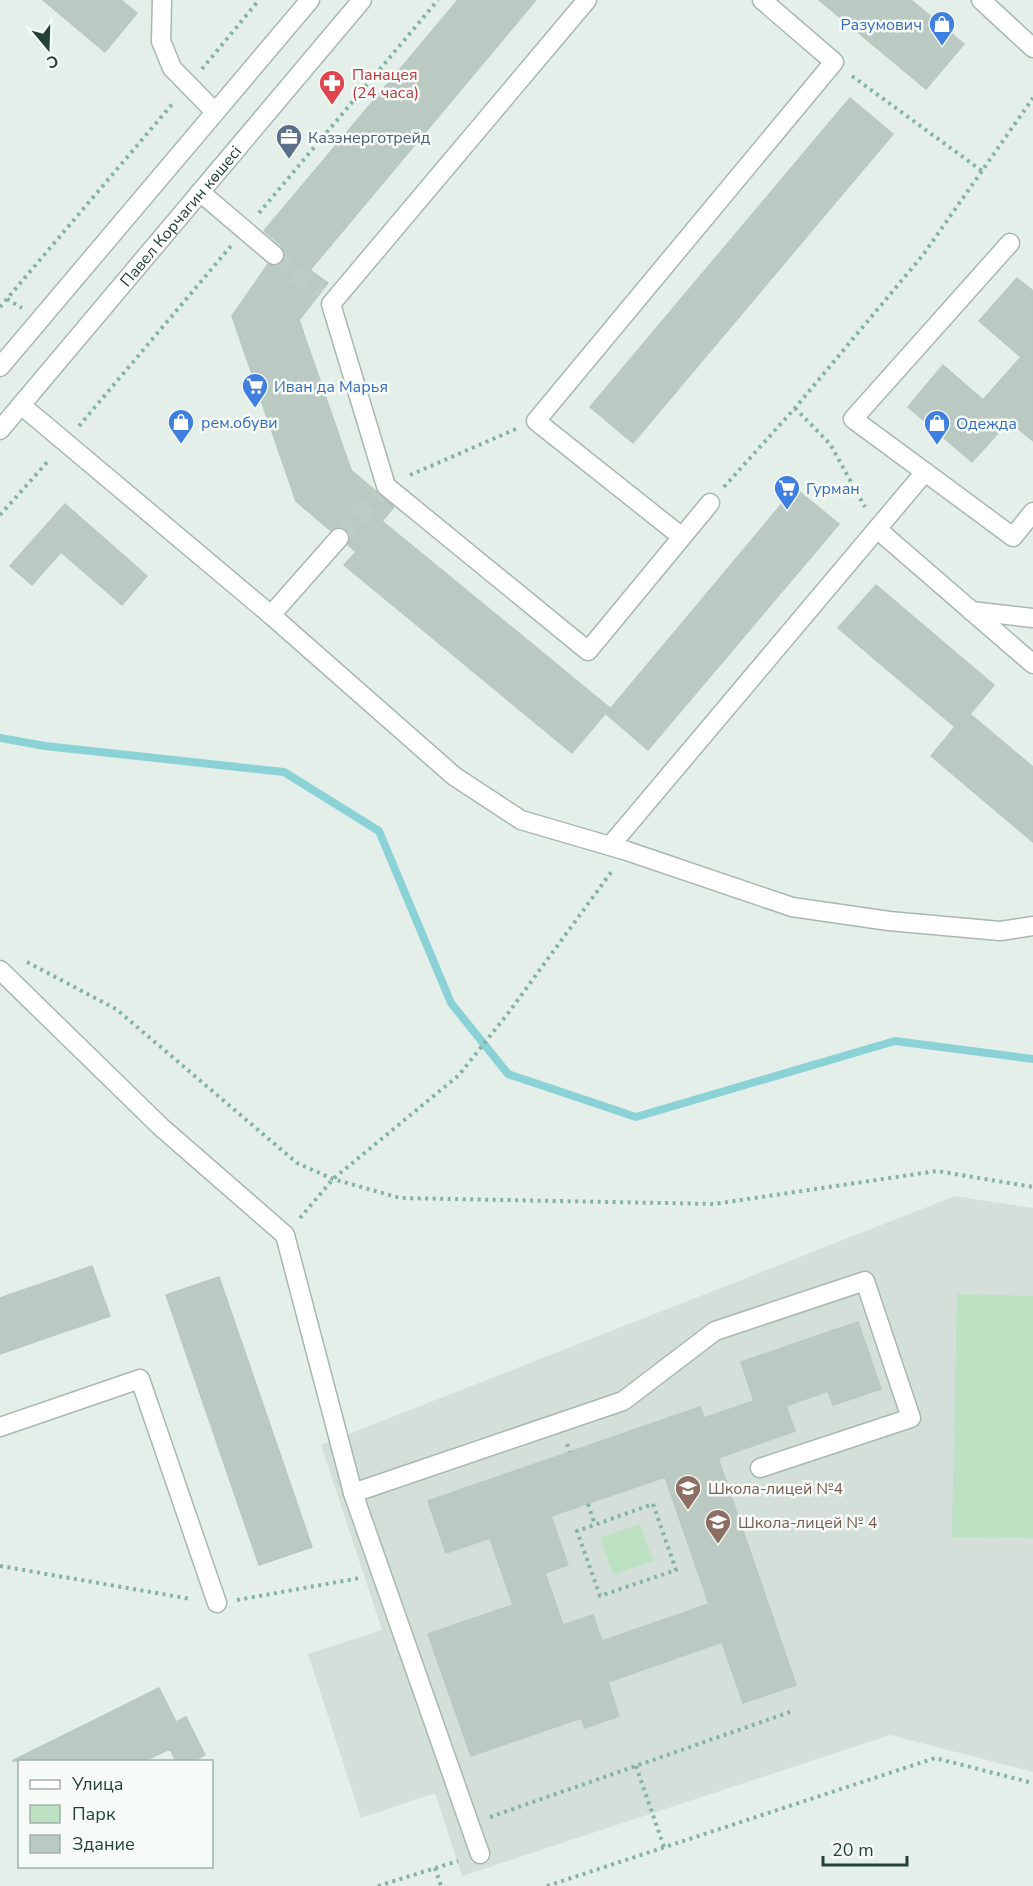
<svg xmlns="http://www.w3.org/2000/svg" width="1033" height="1886" viewBox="0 0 1033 1886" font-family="'Nunito Sans',sans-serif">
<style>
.built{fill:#d3dfd8}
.green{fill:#bde1c3}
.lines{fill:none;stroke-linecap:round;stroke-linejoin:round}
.stream{stroke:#8bd2d6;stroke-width:8}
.building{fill:#bacac2;stroke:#b7c9c0;stroke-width:1.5;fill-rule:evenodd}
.minor-tunnel{stroke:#beccc6;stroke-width:18;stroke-dasharray:18 9;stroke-linecap:butt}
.minor-casing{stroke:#a7b8b1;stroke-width:21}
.path{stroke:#84b4a0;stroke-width:4;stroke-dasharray:3 4.5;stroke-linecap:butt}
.minor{stroke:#fff;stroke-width:18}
.labels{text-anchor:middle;stroke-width:5;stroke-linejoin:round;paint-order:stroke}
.shop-label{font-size:16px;fill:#366cbe;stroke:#f6fbf8;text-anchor:start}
.health-label{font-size:16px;fill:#be3a42;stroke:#f6fbf8;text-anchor:start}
.service-label{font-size:16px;fill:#4e5e75;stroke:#f6fbf8;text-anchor:start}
.street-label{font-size:16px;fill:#234237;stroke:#f6fbf8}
.education-label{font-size:16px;fill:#785e54;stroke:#f6fbf8;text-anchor:start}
</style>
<rect width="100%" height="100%" fill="#e5efea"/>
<path class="built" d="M955 1196 1033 1208V1772L890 1735 462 1876 435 1793 361 1818 308 1654 382 1630 321 1445Z"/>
<path class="green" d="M957 1294 1033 1296V1538L952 1537Z
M640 1524 653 1561 613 1575 600 1538Z"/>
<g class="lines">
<path class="stream" d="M0 738 45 746 284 772 379 831 451 1003 508 1074 636 1117 895 1041 1033 1059"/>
</g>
<path class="building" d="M43 0H121L137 13 105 52Z
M458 0H536L310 270 328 283 299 320 351 470 394 507 382 521 610 708 572 753 344 565 356 552 348 545 350 535 347 530 341 527 331 531 296 501 232 316 268 264 278 265 285 258 281 245 264 231Z
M819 0H911L964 44 926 89Z
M850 98 893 134 633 443 590 407Z
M1017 278 1033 291V441L1009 421 972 462 908 407 943 365 983 400 1021 357 979 321Z
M795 488 839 524 648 750 606 714Z
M65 504 147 576 122 605 61 552 32 585 10 566Z
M876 585 994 685 970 714 1033 767V842L931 756 955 727 838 628Z
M92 1266 110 1316 0 1354V1298Z
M219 1277 312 1547 259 1565 166 1295Z
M858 1322 881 1389 833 1405 828 1391 786 1406 795 1431 718 1458 796 1685 743 1703 722 1642 608 1682 619 1716 585 1728 581 1718 471 1756 428 1634 513 1605 490 1538 446 1553 428 1501 700 1407 704 1418 754 1401 741 1362ZM665 1477 709 1604 602 1641 593 1615 563 1625 545 1573 568 1565 551 1516Z
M159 1688 176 1722 186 1717 205 1755 193 1761H176L170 1749 144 1761H12Z"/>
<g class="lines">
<path class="minor-tunnel" d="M274 255 319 293
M339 538 379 493"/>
<g class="minor-casing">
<g id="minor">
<path d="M162 0 161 41 172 68 215 112"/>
<path d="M587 0 331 304 386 486 588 651 710 503"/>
<path d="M981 0 1033 48"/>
<path d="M200 192 274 255"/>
<path d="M0 367 310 0"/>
<path d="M21 405 271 615 454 776 521 820 627 851 792 907 889 921 1000 931 1033 926"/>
<path id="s1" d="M0 430 362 0"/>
<path d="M925 472 853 419 1010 243"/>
<path d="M877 529 1033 664"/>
<path d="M682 537 536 421 834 62 762 0"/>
<path d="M971 611 1033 618"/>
<path d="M271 615 339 538"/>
<path d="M610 846 925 472 1013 537 1033 512"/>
<path d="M0 970 161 1127 285 1235 353 1493 480 1854"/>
<path d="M0 1427 140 1379 217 1603"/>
<path d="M353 1493 623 1401 715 1331 865 1281 911 1418 760 1468"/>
</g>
</g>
<path class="path" d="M202 69 259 0
M852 76 982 171
M259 213 438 0
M7 299 22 308
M0 307 174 102
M795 408 830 444 865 507
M79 426 231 246
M410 475 516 429
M724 487 795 408 923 255 1033 98
M0 515 50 459
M27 962 116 1009 297 1163 333 1179 400 1198 714 1204 937 1171 1033 1187
M300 1218 333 1179 459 1075 509 1012 612 871
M567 1444 570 1452
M588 1504 595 1525
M653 1504 676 1570 600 1596 577 1531Z
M0 1566 191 1599
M237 1600 360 1578
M636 1766 664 1847
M490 1817 790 1712
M435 1868 441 1886
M378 1886 458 1861
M547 1886 935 1758 1033 1783"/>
<use href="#minor" class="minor"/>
</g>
<defs>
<g id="shop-pin" transform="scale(1.35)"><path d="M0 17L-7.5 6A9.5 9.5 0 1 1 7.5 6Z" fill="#3f7fe0" stroke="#f6fbf8"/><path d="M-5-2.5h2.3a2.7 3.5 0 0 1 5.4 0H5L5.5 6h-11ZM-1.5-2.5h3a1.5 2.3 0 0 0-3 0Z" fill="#fff"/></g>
<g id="pharmacy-pin" transform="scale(1.35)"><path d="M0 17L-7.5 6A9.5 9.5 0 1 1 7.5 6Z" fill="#e0444e" stroke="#f6fbf8"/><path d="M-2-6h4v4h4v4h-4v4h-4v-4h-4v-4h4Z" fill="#fff"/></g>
<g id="office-pin" transform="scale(1.35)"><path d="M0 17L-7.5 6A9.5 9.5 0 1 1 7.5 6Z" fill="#5c6f8a" stroke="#f6fbf8"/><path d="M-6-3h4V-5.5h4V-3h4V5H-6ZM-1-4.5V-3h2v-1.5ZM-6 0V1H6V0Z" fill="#fff"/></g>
<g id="supermarket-pin" transform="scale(1.35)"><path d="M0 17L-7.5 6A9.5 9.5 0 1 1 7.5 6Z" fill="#3f7fe0" stroke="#f6fbf8"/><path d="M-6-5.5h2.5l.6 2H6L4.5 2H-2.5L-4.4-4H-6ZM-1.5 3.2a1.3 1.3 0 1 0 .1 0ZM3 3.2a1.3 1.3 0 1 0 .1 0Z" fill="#fff"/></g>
<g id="school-pin" transform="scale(1.35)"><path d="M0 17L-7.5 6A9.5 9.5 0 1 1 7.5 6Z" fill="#8d6e63" stroke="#f6fbf8"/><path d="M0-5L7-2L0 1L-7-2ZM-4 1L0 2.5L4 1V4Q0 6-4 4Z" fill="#fff"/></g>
</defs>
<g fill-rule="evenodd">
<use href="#shop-pin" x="942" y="24"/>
<use href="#pharmacy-pin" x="332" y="83"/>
<use href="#office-pin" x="289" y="137"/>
<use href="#supermarket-pin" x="255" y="386"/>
<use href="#shop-pin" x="181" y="422"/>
<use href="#shop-pin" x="937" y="423"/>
<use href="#supermarket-pin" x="787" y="488"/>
<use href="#school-pin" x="688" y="1488"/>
<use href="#school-pin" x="718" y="1522"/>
</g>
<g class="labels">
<g class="shop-label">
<text x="922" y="30" text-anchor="end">Разумович</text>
<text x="274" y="392">Иван да Марья</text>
<text x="201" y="428">рем.обуви</text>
<text x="956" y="429">Одежда</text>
<text x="806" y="494">Гурман</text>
</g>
<g class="health-label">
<text x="352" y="80">Панацея<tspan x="352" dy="18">(24 часа)</tspan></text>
</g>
<g class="service-label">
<text x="308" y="143">Казэнерготрейд</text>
</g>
<g class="street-label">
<text dy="6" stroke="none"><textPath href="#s1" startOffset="280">Павел Корчагин көшесі</textPath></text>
</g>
<g class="education-label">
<text x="708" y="1494">Школа-лицей №4</text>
<text x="738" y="1528">Школа-лицей № 4</text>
</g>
</g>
<rect x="18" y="1760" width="195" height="108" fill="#f6fbf8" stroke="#a2b1ab" stroke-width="1.5"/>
<rect x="30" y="1780" width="30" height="9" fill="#ffffff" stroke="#a2b1ab" stroke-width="1.5"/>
<text x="72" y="1790" font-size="18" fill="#234237">Улица</text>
<rect x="30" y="1805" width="30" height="18" fill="#bde1c3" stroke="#a2b1ab" stroke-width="1.5"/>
<text x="72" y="1820" font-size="18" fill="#234237">Парк</text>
<rect x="30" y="1835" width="30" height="18" fill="#bacac2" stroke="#a2b1ab" stroke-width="1.5"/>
<text x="72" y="1850" font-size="18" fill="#234237">Здание</text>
<g transform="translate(48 48) rotate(161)" stroke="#f6fbf8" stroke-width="4.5" paint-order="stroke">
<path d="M0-4.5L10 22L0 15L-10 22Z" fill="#234237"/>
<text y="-9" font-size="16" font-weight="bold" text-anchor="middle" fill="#234237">С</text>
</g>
<path d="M823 1856v9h84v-9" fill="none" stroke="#234237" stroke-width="3"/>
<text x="832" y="1856" font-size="18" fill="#234237" stroke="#f6fbf8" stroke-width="4.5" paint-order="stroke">20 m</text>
</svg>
